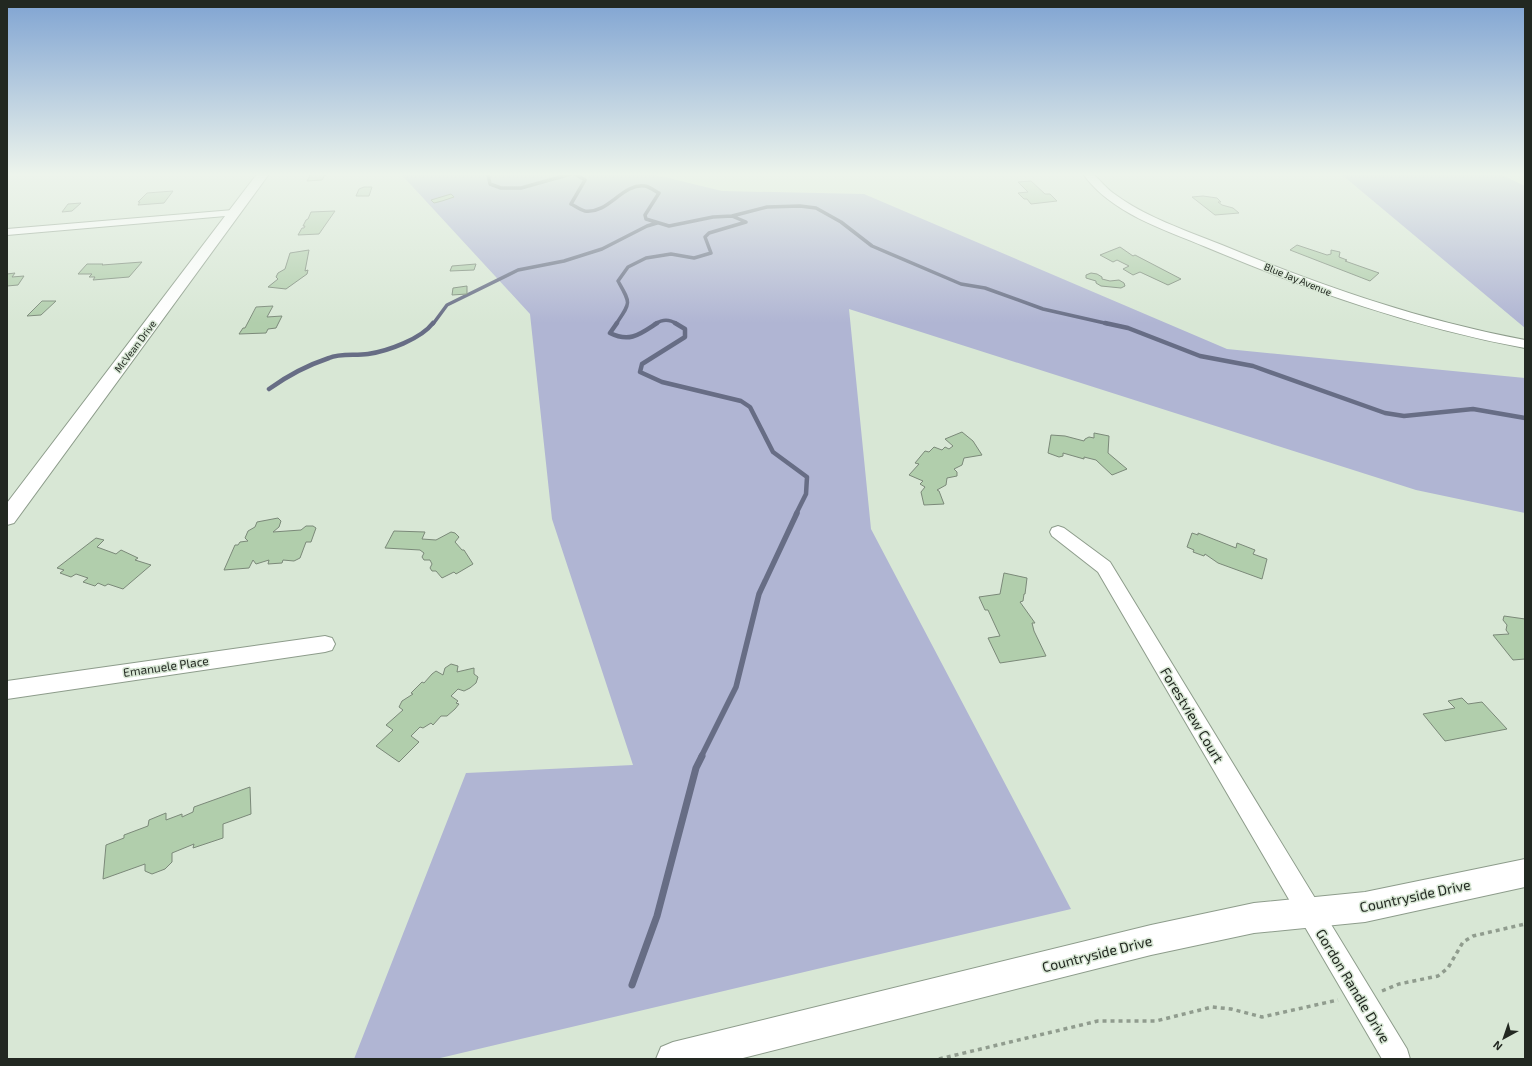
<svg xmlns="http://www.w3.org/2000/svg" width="1532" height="1066" viewBox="0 0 1532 1066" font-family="'Exo 2',sans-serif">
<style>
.green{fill:#b0b5d3}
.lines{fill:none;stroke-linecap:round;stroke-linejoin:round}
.stream-far3{stroke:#676d85;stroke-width:3.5}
.stream-far2{stroke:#676d85;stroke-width:4.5}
.stream-far1{stroke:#676d85;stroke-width:5.5}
.stream{stroke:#676d85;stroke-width:7}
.building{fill:#b1ceac;stroke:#7b8979}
.minor-casing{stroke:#8d9c8b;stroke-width:2}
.major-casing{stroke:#8d9c8b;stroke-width:2}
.path{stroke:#909c8e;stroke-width:3.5;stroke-dasharray:4 4;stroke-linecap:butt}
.minor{fill:#fff;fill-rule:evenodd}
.major{fill:#fff;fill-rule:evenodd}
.labels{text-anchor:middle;stroke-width:3;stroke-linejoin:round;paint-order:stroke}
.far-street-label{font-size:10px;fill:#222821;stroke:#d8e7d5}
.street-label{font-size:12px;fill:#222821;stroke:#d8e7d5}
.near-street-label{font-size:14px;fill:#222821;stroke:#d8e7d5}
</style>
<rect width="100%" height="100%" fill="#d8e7d5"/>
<path class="green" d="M401 174H652L722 191 864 194 1227 349 1525 378V513L1416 490 849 309 871 529 1071 909 436 1059H354L466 773 633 765 552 519 530 314Z
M1341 174H1500L1525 186V328Z"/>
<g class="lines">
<path class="stream-far3" d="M488 174 490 184 501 188H521L571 174
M575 174 585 180 571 204C575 206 580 210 585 211 609 214 622 183 645 186 650 187 655 191 659 193L645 215 646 219 669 226 713 217 732 216 767 207 800 206 816 208 841 222 872 246 961 284 985 288 1043 309 1109 324
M433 324 447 305 518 270 564 261 602 249 647 226 657 223
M616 324C631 302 631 304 618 281L628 267 646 258 671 254 694 258 711 253 705 237 709 233 746 222 732 216
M655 324C663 319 669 319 677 324"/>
<path class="stream-far2" d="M617 323 610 333C630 343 640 334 657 323
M675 323 685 329V337L642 364 640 372 662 382 741 401 750 407 773 452 807 477 806 494 796 514
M1105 323 1128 328 1200 356 1253 366 1385 413 1404 416 1473 409 1525 418
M269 389C287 376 308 365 329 358 340 353 356 356 368 354 388 351 421 339 433 323"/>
<path class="stream-far1" d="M701 757 736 687 759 594 797 513"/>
<path class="stream" d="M632 985 657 916 696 768 702 756"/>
</g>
<path class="building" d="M311 174H331L325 175 322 180 307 181Z
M1031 181 1045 194H1050L1057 201 1031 204 1027 199H1024L1018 193 1028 192 1018 182Z
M364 187H372L369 196H356L359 189Z
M173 191 164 203 138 205 140 202H138L147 193Z
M451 194 454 197 442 201 434 203 431 200Z
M1203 196 1217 198 1221 202H1218L1222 205 1233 208 1239 213 1215 215 1192 197Z
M81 203 72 211 62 212 68 204Z
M335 211 319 234 298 235 302 228H304L305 226H303L306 220 308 219 311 212Z
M1297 245 1327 255 1331 254V250L1340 252 1339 257 1347 260 1345 261 1379 273 1370 281 1290 250Z
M1120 247 1133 256 1135 255 1181 279 1168 285 1140 272 1133 275 1123 269 1129 266 1117 260 1113 262 1100 255Z
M309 250 305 271 308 270 307 274 286 289 268 287 278 279 276 277 278 273 285 269 290 253Z
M142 262 129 277 93 280 95 277H89L92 274H78L87 264H103L102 265Z
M476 264 474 270 450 271 452 266Z
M15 273 12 277 24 276 18 285 7 286V274Z
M1091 273 1097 274 1102 277V279L1110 281 1119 280 1124 283 1125 286 1121 288 1101 286 1096 283V281L1086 278V275Z
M467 286V294L452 295 453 288Z
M42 301H56L41 315 27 316Z
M273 306 267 317 282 316 276 328 268 329 266 333 239 334 243 328H245L256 307Z
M962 432 973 441 982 455 964 458 962 465 954 469 957 472V476L947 478 946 485 937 490 939 491 944 504 924 505 921 492 925 487 920 484 923 481 909 475 919 464 915 463 925 451 929 452 934 447 942 450 945 447 949 449 953 446 945 439Z
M1094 433 1109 436 1108 453 1127 469 1112 475 1096 460 1084 457V459L1063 453V456L1059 457 1048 453 1051 435 1065 436 1084 441 1085 439 1089 437 1094 438Z
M278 518 281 521 279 527 273 532 301 530 306 526H313L316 528 311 542H306L300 558 294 561 283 560 282 563 268 564 269 560 256 564 253 560 249 568 224 570 235 545H238L240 542 248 541 245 538 248 531 255 527 257 522Z
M394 531 425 532 422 539 436 540 451 532 455 533 459 537 455 542 462 550H464L473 564 456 574 454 572 442 578 436 571H432L430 568 432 564 430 560H424L422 557 424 553 420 550 385 548Z
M1192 533 1198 535V533L1236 548 1237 543 1255 550 1253 554 1267 559 1262 579 1218 563 1205 554 1204 556 1193 552 1194 550 1187 547Z
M96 538 104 540 97 547 116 554 121 550 138 558 135 560 151 565 123 589 108 584 105 586 98 583 95 586 83 582 88 578 76 574 71 577 60 573 64 570 57 568Z
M1004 573 1027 578 1025 594H1024L1023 601 1020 602 1035 623H1032L1034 631 1046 656 1000 663 988 638 1000 636 988 610H985L979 597 1000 594Z
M1504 616 1525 619V659L1513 660 1493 635 1509 634 1506 630 1507 625 1503 620Z
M451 664 458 666 457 672 474 668V674L478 677 476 683 470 688 464 691 458 689 451 696 458 701 456 703 459 704 455 709 447 716H441L433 725 431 723 423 728 420 727 411 736 419 742 399 762 376 746 393 730 386 725 403 710 399 707 402 701 413 694 411 693 422 682 424 683 432 674 436 671 443 675 445 668Z
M1462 698 1468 704 1482 702 1507 729 1445 741 1423 714 1455 708 1448 701Z
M250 787 251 814 223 824V838L193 848 194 844 172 853V862L165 869 152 874 145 871V864L103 879 106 845 124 838V835L148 826 149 820 166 813V820L182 814V817L193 812 194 807Z"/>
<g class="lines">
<g class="minor-casing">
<path id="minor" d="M1083 174H1093C1100 180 1106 188 1113 193 1145 217 1185 230 1222 245 1321 286 1419 320 1525 340V348C1412 327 1311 291 1206 247 1163 229 1111 213 1083 174Z
M233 210 237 211 238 213 237 215 7 235V229Z
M1058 526 1064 528 1110 562 1407 1049 1410 1059H1382L1098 572 1052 536 1050 532 1052 528Z
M325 636 332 638 335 644 332 650 325 652 7 699V681Z"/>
</g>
<g class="major-casing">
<path id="major" d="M257 174H269L14 523 7 525V503Z
M1525 859V887L1365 922 1254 933 1151 955 739 1059H656L661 1047 673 1042 1151 925 1254 903 1365 892Z"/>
</g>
<path class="path" d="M1382 991 1399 984 1438 976 1448 968 1463 942 1473 936 1525 924
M939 1059 1098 1021H1156L1212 1007 1231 1009 1262 1017 1338 1000"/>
<use href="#minor" class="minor"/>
<use href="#major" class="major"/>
</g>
<linearGradient id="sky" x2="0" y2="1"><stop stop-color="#80a4d2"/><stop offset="0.54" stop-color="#edf4ec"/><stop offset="1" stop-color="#edf4ec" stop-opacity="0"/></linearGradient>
<rect width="1532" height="323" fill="url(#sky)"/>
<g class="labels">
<g class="far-street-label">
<text transform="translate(1298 279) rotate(22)" y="4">Blue Jay Avenue</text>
<text transform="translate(135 346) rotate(-53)" y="4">McVean Drive</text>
</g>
<g class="street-label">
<text transform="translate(166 667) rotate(-8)" y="4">Emanuele Place</text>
</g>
<g class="near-street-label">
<text transform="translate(1192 715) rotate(59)" y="5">Forestview Court</text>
<text transform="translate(1415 896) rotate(-12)" y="5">Countryside Drive</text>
<text transform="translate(1097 954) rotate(-14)" y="5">Countryside Drive</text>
<text transform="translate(1353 986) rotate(59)" y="5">Gordon Randle Drive</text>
</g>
</g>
<rect width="1532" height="1066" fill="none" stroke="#222821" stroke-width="16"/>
<g transform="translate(1504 1038) rotate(220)" stroke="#d8e7d5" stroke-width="3" paint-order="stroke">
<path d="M0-3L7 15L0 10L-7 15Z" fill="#222821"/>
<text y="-6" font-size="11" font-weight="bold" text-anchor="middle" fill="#222821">N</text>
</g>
</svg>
